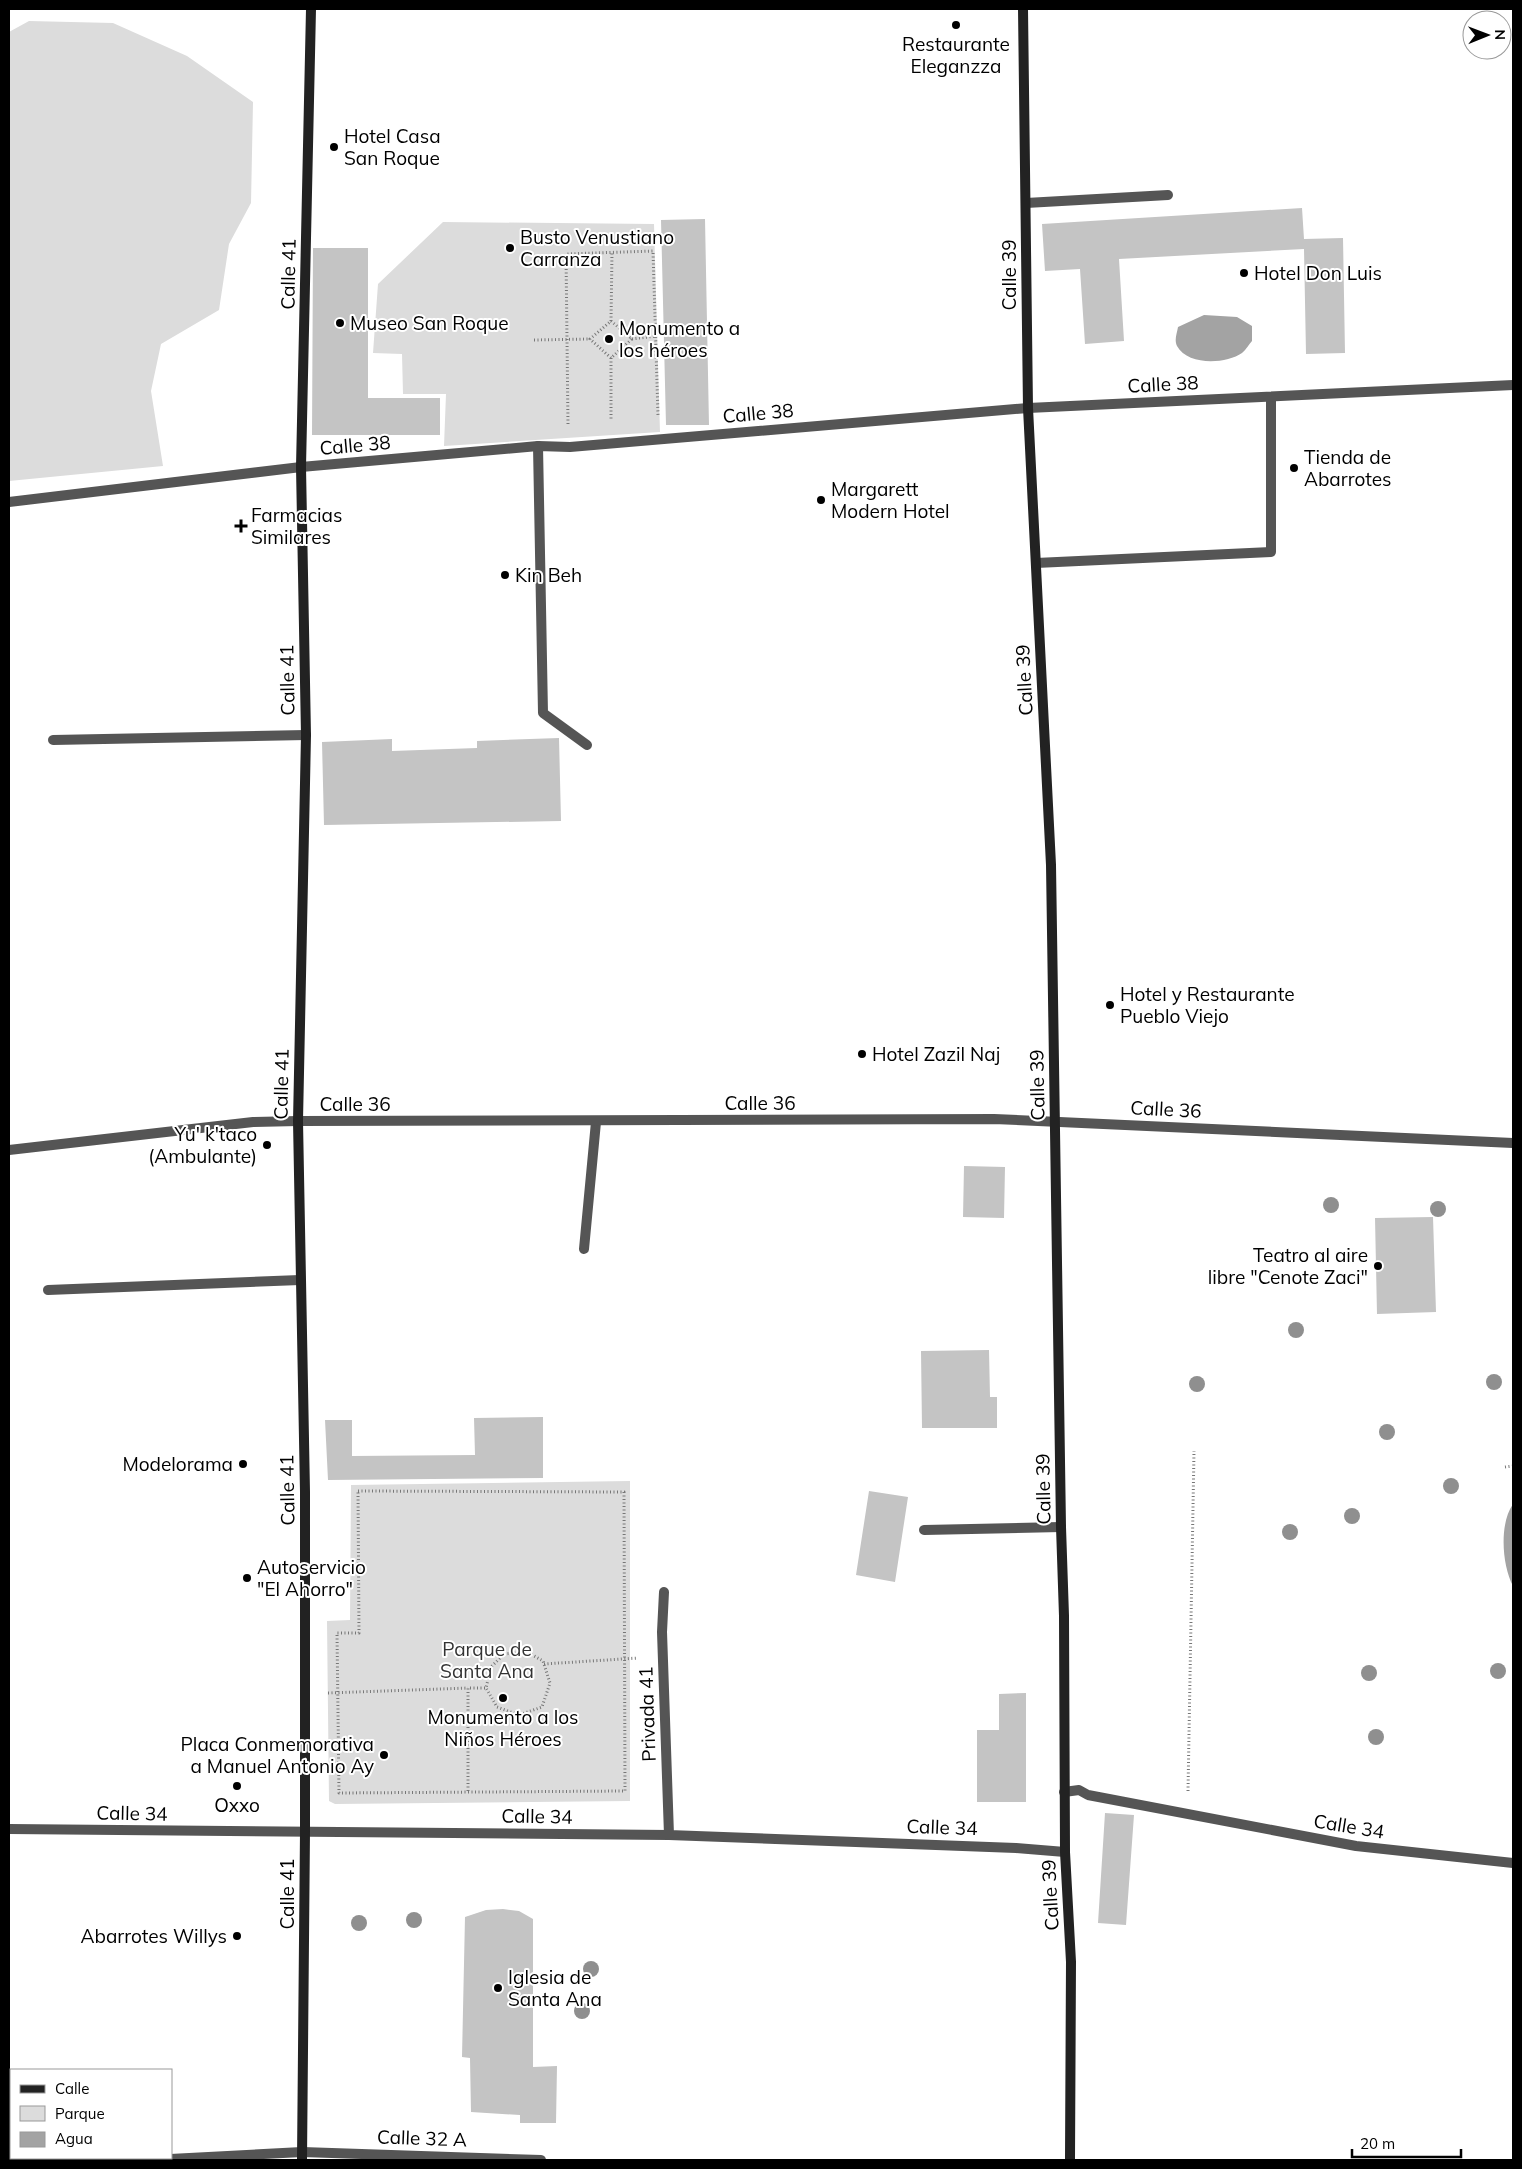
<svg xmlns="http://www.w3.org/2000/svg" width="1522" height="2169" viewBox="0 0 1522 2169" font-family="Mulish,sans-serif">
<style>
.green{fill:#dcdcdc}
.water{fill:#a3a3a3}
.building{fill:#c4c4c4}
.lines{fill:none;stroke-linecap:round;stroke-linejoin:round}
.path{stroke:#777;stroke-width:3;stroke-dasharray:1 2.5;stroke-linecap:butt}
.service{stroke:#555;stroke-width:10}
.minor{stroke:#555;stroke-width:10}
.secondary{stroke:#222;stroke-width:10}
.tree{fill:#8f8f8f}
.poi-dot{fill:#000;stroke:#fff;stroke-width:2}
.labels{text-anchor:middle;stroke-width:4;stroke-linejoin:round;paint-order:stroke}
.poi-label{font-size:19px;fill:#000;stroke:#fff;text-anchor:start}
.street-label{font-size:19px;fill:#000;stroke:#fff}
.park-label{font-size:19px;fill:#333;stroke:#fff}
</style>
<rect width="100%" height="100%" fill="#fff"/>
<path class="green" d="M29 21 113 23 187 56 253 102 251 203 229 244 219 310 161 344 151 391 163 466 9 481V32Z
M443 222 654 224 660 432 444 446 446 394H403L402 354 373 353 378 284Z
M630 1481V1801L335 1804 329 1801 327 1621 350 1620 351 1485Z"/>
<path class="water" d="M1204 315 1237 317 1252 326V341C1249 344 1246 350 1242 353 1226 364 1188 366 1177 346 1174 340 1177 333 1178 327Z
M1513 1504V1586C1502 1565 1499 1524 1513 1504Z"/>
<path class="building" d="M1302 208 1304 239 1343 238 1345 353 1306 354 1304 249 1119 259 1124 341 1085 344 1080 269 1045 271 1042 224Z
M705 219 709 425H666L661 220Z
M313 248H368V398H440V435H312Z
M559 738 561 821 324 825 322 742 392 739V751L477 748V741Z
M964 1166 1005 1167 1004 1218 963 1217Z
M1433 1217 1436 1312 1377 1314 1375 1218Z
M989 1350 990 1397H997V1428H922L921 1351Z
M543 1417V1478L328 1480 325 1420H352V1456L475 1455 474 1418Z
M869 1491 908 1497 895 1582 856 1575Z
M1026 1693V1802H977V1730H999V1694Z
M1105 1813 1134 1815 1126 1925 1098 1923Z
M503 1909 519 1911 533 1919V2067L557 2066 556 2123H520V2115L471 2112 470 2058 462 2057 465 1917 486 1910Z"/>
<g class="lines">
<path class="path" d="M611 321 632 339 611 358 590 339 611 321 612 252
M632 339 656 336
M534 340 590 339
M611 358V419
M568 424 566 254 653 251 658 415
M1505 1467 1513 1466
M358 1491 624 1492 625 1791 339 1793 337 1633H359Z
M544 1664 638 1658
M328 1693 468 1688
M468 1791V1688H486L491 1667 504 1654 527 1652 543 1661 550 1683 542 1707 519 1715 497 1707 486 1688
M1188 1791 1194 1451"/>
<path class="service" d="M1026 203 1168 195
M538 446 543 713 587 745
M1036 563 1271 552V397
M53 740 306 735
M584 1249 596 1122
M48 1290 300 1280
M924 1530 1061 1527
M151 2160 302 2152"/>
<path class="minor" d="M9 502 301 467 538 446 570 447 1028 408 1513 385
M9 1150 253 1122 298 1121 994 1119 1513 1143
M664 1592 662 1632 669 1835
M1064 1792 1079 1790 1088 1795 1356 1846 1513 1863
M9 1829 669 1835 1016 1848 1065 1852
M302 2152 541 2160"/>
<path class="secondary" d="M1023 9 1028 408 1051 865 1061 1527 1064 1616 1065 1852 1071 1962 1070 2160
M302 2160 305 1831V1492L298 1121 306 735 301 467 311 9"/>
</g>
<g class="tree">
<circle cx="1331" cy="1205" r="8"/>
<circle cx="1438" cy="1209" r="8"/>
<circle cx="1296" cy="1330" r="8"/>
<circle cx="1494" cy="1382" r="8"/>
<circle cx="1197" cy="1384" r="8"/>
<circle cx="1387" cy="1432" r="8"/>
<circle cx="1451" cy="1486" r="8"/>
<circle cx="1352" cy="1516" r="8"/>
<circle cx="1290" cy="1532" r="8"/>
<circle cx="1498" cy="1671" r="8"/>
<circle cx="1369" cy="1673" r="8"/>
<circle cx="1376" cy="1737" r="8"/>
<circle cx="414" cy="1920" r="8"/>
<circle cx="359" cy="1923" r="8"/>
<circle cx="591" cy="1969" r="8"/>
<circle cx="582" cy="2011" r="8"/>
</g>
<g class="poi-dot">
<circle cx="956" cy="25" r="5"/>
<circle cx="334" cy="147" r="5"/>
<circle cx="510" cy="248" r="5"/>
<circle cx="1244" cy="273" r="5"/>
<circle cx="340" cy="323" r="5"/>
<circle cx="609" cy="339" r="5"/>
<circle cx="1294" cy="468" r="5"/>
<circle cx="821" cy="500" r="5"/>
<path d="M238.5 518.5h5v5h5v5h-5v5h-5v-5h-5v-5h5z"/>
<circle cx="505" cy="575" r="5"/>
<circle cx="1110" cy="1005" r="5"/>
<circle cx="862" cy="1054" r="5"/>
<circle cx="267" cy="1145" r="5"/>
<circle cx="1378" cy="1266" r="5"/>
<circle cx="243" cy="1464" r="5"/>
<circle cx="247" cy="1578" r="5"/>
<circle cx="503" cy="1698" r="5"/>
<circle cx="384" cy="1755" r="5"/>
<circle cx="237" cy="1786" r="5"/>
<circle cx="237" cy="1936" r="5"/>
<circle cx="498" cy="1988" r="5"/>
</g>
<g class="labels">
<g class="poi-label">
<text x="956" y="51" text-anchor="middle">Restaurante<tspan x="956" dy="22">Eleganzza</tspan></text>
<text x="344" y="143">Hotel Casa<tspan x="344" dy="22">San Roque</tspan></text>
<text x="520" y="244">Busto Venustiano<tspan x="520" dy="22">Carranza</tspan></text>
<text x="1254" y="280">Hotel Don Luis</text>
<text x="350" y="330">Museo San Roque</text>
<text x="619" y="335">Monumento a<tspan x="619" dy="22">los héroes</tspan></text>
<text x="1304" y="464">Tienda de<tspan x="1304" dy="22">Abarrotes</tspan></text>
<text x="831" y="496">Margarett<tspan x="831" dy="22">Modern Hotel</tspan></text>
<text x="251" y="522">Farmacias<tspan x="251" dy="22">Similares</tspan></text>
<text x="515" y="582">Kin Beh</text>
<text x="1120" y="1001">Hotel y Restaurante<tspan x="1120" dy="22">Pueblo Viejo</tspan></text>
<text x="872" y="1061">Hotel Zazil Naj</text>
<text x="257" y="1141" text-anchor="end">Yu' k'taco<tspan x="257" dy="22">(Ambulante)</tspan></text>
<text x="1368" y="1262" text-anchor="end">Teatro al aire<tspan x="1368" dy="22">libre "Cenote Zaci"</tspan></text>
<text x="233" y="1471" text-anchor="end">Modelorama</text>
<text x="257" y="1574">Autoservicio<tspan x="257" dy="22">"El Ahorro"</tspan></text>
<text x="503" y="1724" text-anchor="middle">Monumento a los<tspan x="503" dy="22">Niños Héroes</tspan></text>
<text x="374" y="1751" text-anchor="end">Placa Conmemorativa<tspan x="374" dy="22">a Manuel Antonio Ay</tspan></text>
<text x="237" y="1812" text-anchor="middle">Oxxo</text>
<text x="227" y="1943" text-anchor="end">Abarrotes Willys</text>
<text x="508" y="1984">Iglesia de<tspan x="508" dy="22">Santa Ana</tspan></text>
</g>
<g class="street-label">
<text transform="translate(288 274) rotate(-89)" y="7">Calle 41</text>
<text transform="translate(1009 275) rotate(-90)" y="7">Calle 39</text>
<text transform="translate(1163 384) rotate(-3)" y="7">Calle 38</text>
<text transform="translate(758 413) rotate(-5)" y="7">Calle 38</text>
<text transform="translate(355 445) rotate(-5)" y="7">Calle 38</text>
<text transform="translate(287 680) rotate(-91)" y="7">Calle 41</text>
<text transform="translate(1024 680) rotate(-93)" y="7">Calle 39</text>
<text transform="translate(281 1084) rotate(-89)" y="7">Calle 41</text>
<text transform="translate(1037 1085) rotate(-91)" y="7">Calle 39</text>
<text x="760" y="1110">Calle 36</text>
<text x="355" y="1111">Calle 36</text>
<text transform="translate(1166 1109) rotate(3)" y="7">Calle 36</text>
<text transform="translate(1043 1489) rotate(-91)" y="7">Calle 39</text>
<text transform="translate(287 1490) rotate(-91)" y="7">Calle 41</text>
<text transform="translate(647 1714) rotate(-92)" y="7">Privada 41</text>
<text transform="translate(132 1813) rotate(1)" y="7">Calle 34</text>
<text transform="translate(537 1816) rotate(1)" y="7">Calle 34</text>
<text transform="translate(1349 1826) rotate(9)" y="7">Calle 34</text>
<text transform="translate(942 1827) rotate(2)" y="7">Calle 34</text>
<text transform="translate(287 1894) rotate(-90)" y="7">Calle 41</text>
<text transform="translate(1050 1895) rotate(-93)" y="7">Calle 39</text>
<text transform="translate(422 2138) rotate(2)" y="7">Calle 32 A</text>
</g>
<g class="park-label">
<text x="487" y="1656">Parque de<tspan x="487" dy="22">Santa Ana</tspan></text>
</g>
</g>
<rect width="1522" height="2169" fill="none" stroke="#000000" stroke-width="20"/>
<rect x="10" y="2069" width="162" height="90" fill="#ffffff" stroke="#999999"/>
<rect x="20" y="2085" width="25" height="8" fill="#222222" stroke="#999999"/>
<text x="55" y="2094" font-size="15" fill="#000000">Calle</text>
<rect x="20" y="2106" width="25" height="15" fill="#dcdcdc" stroke="#999999"/>
<text x="55" y="2119" font-size="15" fill="#000000">Parque</text>
<rect x="20" y="2132" width="25" height="15" fill="#a3a3a3" stroke="#999999"/>
<text x="55" y="2144" font-size="15" fill="#000000">Agua</text>
<g transform="translate(1487 35) rotate(89)"><circle r="24" fill="#ffffff" stroke="#999999"/>
<path d="M0-4L9 19L0 12L-9 19Z" fill="#000000"/>
<text y="-8" font-size="14" font-weight="bold" text-anchor="middle" fill="#000000">N</text>
</g>
<path d="M1352 2149v8h109v-8" fill="none" stroke="#000000" stroke-width="2.5"/>
<text x="1360" y="2149" font-size="15" fill="#000000" stroke="#ffffff" stroke-width="4" paint-order="stroke">20 m</text>
</svg>
